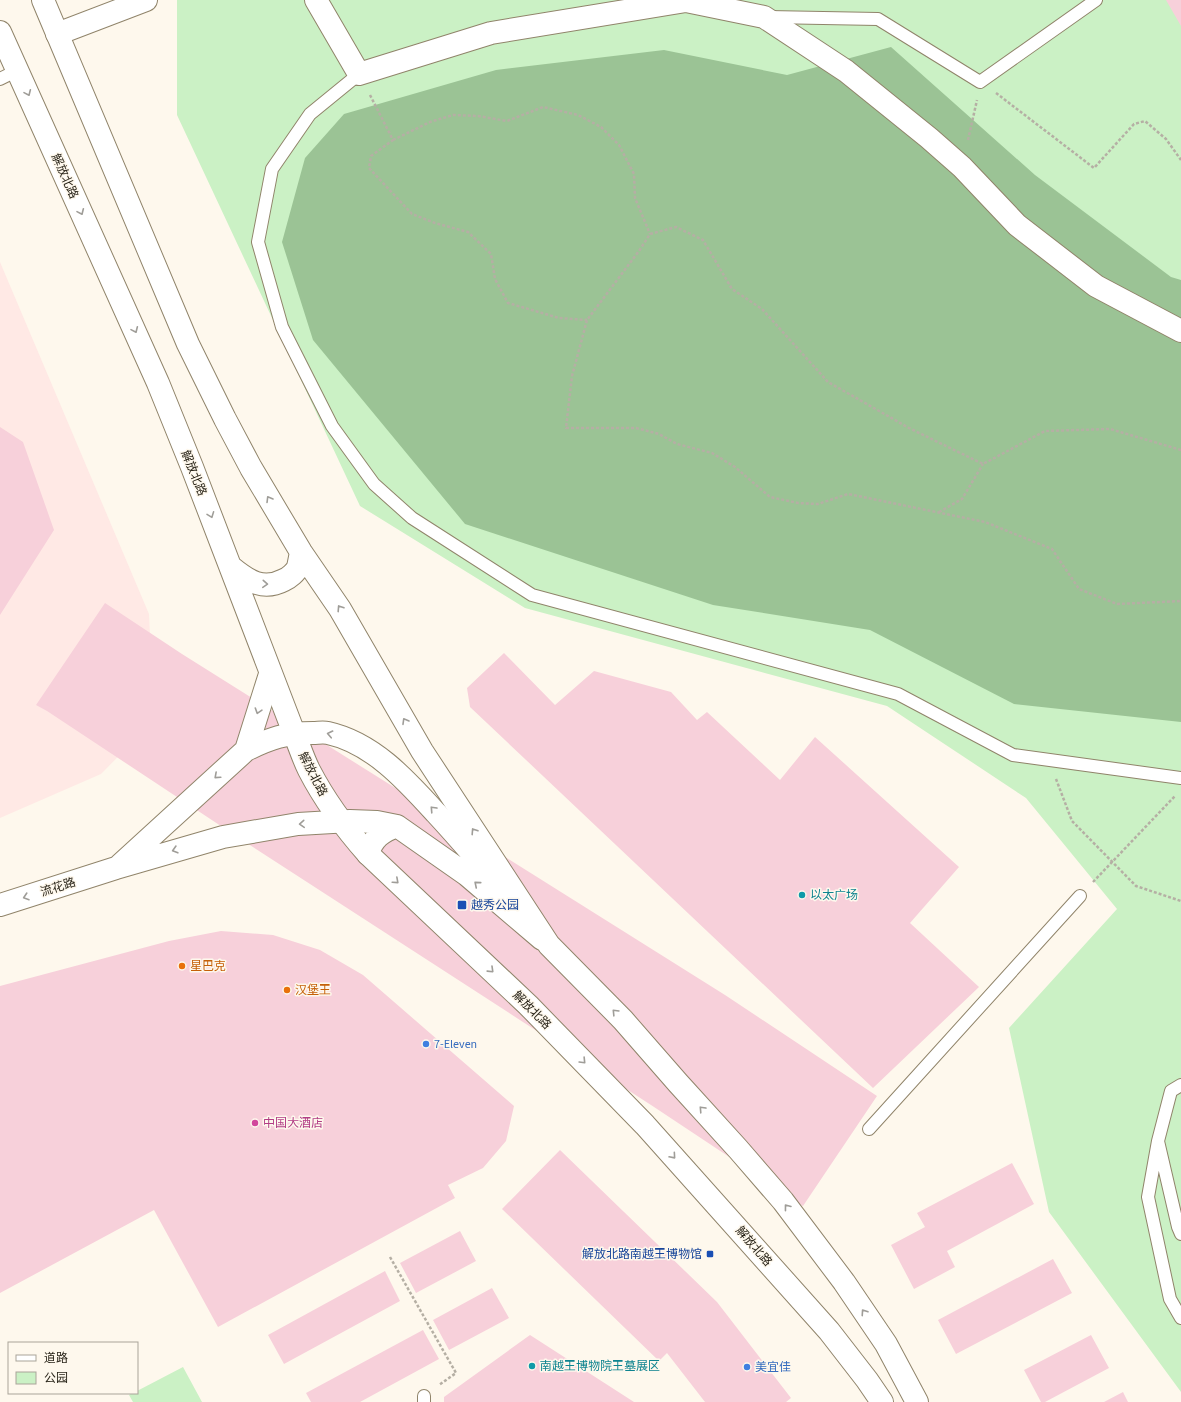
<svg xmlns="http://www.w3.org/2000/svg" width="1181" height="1402" viewBox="0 0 1181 1402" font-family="'Source Sans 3','Noto Sans SC',sans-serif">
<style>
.commercial{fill:#ffe9e5}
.green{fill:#cbf1c5}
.forest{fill:#9bc395}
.building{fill:#f7d0da}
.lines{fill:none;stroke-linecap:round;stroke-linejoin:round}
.lane-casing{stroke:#90846a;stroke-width:14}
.street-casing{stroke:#90846a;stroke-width:24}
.secondary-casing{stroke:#90846a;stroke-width:24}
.primary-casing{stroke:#90846a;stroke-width:24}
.path{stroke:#b5afa4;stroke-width:2.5;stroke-dasharray:3 2;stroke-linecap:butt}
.lane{stroke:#fff;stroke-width:12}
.street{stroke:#fff;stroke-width:22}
.secondary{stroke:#fff;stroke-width:22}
.primary{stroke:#fff;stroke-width:22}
.oneway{stroke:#9f9d98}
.culture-dot{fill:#0f9aa8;stroke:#fef8ed;stroke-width:1.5}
.transit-dot{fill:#1a4fb4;stroke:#fef8ed;stroke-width:1.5}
.food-dot{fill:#e8710a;stroke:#fef8ed;stroke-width:1.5}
.shop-dot{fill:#3f7fe0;stroke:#fef8ed;stroke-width:1.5}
.hotel-dot{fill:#d1479c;stroke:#fef8ed;stroke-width:1.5}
.labels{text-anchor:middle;stroke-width:3;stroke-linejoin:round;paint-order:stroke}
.street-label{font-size:12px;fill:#2a251a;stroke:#fef8ed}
.culture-label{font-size:12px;fill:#0d838f;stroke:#fef8ed;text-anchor:start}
.transit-label{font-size:12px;fill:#164399;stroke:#fef8ed;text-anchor:start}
.food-label{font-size:12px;fill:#c56008;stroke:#fef8ed;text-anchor:start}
.shop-label{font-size:12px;fill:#366cbe;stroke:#fef8ed;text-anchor:start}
.hotel-label{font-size:12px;fill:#b23c85;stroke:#fef8ed;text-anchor:start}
</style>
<rect width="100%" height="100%" fill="#fef8ed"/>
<path class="commercial" d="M0 262 149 614 154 720 101 774 0 818Z"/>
<path class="green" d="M177 0H1181V1392L1049 1212 1009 1028 1117 909 1026 798 887 706 525 608 360 506 177 115Z
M183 1367 202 1402H133L129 1395 132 1393H137V1391Z"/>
<path class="forest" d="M891 47 1035 175 1171 277 1181 280V722L1014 704 870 630 713 605 465 524 313 340 282 242 305 158 344 114 496 70 664 50 787 75Z"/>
<path class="building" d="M1166 0H1181V26Z
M0 427 23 442 54 530 0 615Z
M105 603 182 654 725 995 877 1096 803 1206 651 1105 236 836 47 711 36 705Z
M504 653 555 705 594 671 671 692 697 720 707 712 780 780 815 737 959 867 910 923 979 987 873 1088 470 707 467 688Z
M221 931 273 935 320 950 363 975 514 1106 506 1141 483 1168 448 1185 455 1198 218 1327 154 1210 0 1293V986L169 941Z
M560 1150 717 1302 791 1398 786 1402H705L667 1353 659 1361 502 1209Z
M1012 1163 1034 1204 947 1251 955 1267 914 1289 891 1245 925 1227 917 1213Z
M460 1231 476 1261 416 1293 400 1263Z
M1053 1259 1072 1293 956 1354 938 1320Z
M385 1271 400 1301 284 1364 268 1335Z
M492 1288 509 1318 449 1350 433 1320Z
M423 1330 439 1359 360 1402H311L306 1393Z
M530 1335 634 1402H444V1397Z
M1091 1335 1109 1368 1045 1402H1041L1024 1370Z
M1123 1392 1128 1402H1104Z"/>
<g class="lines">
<g class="lane-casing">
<path id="lane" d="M768 17 878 19 980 82 1096 0
M359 74 310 114 272 169 258 242 282 327 332 426 374 484 412 518 532 595 898 694 1013 755 1181 778
M0 79 18 70
M1181 1085 1171 1091 1158 1141 1178 1227 1181 1234
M869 1129 1080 896
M1158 1141 1148 1197 1170 1299 1181 1318
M424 1396V1402"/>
</g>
<g class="street-casing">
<path id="street" d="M316 0 359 74 491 33 686 1 764 17 846 71 929 138 962 167 1017 225 1096 286 1181 331
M57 34 146 0"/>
</g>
<g class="secondary-casing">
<path id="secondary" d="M246 750 270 674
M368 854C372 839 382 831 397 826
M120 865 246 750C271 738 285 733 313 733 318 733 323 732 328 733 373 743 406 780 436 813 461 840 484 867 508 895
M0 905 116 868 223 837 298 824 350 821 377 822 397 826 467 875 542 939"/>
</g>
<g class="primary-casing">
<path id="primary" d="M43 0 188 344 225 419 251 468 301 552 340 609 422 751 549 945 623 1020 678 1083 738 1149 783 1201 844 1282 886 1344 917 1402
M0 32 158 383 192 467 294 733C299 745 303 758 309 770 325 801 345 828 368 854L528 1005 645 1125 829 1331 867 1380 882 1402
M231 567C248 581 263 591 284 580 289 578 296 572 298 567 299 563 300 557 301 552"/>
</g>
<path class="path" d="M996 93 1094 168 1134 124 1145 121 1166 139 1181 160
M370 95 393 140 371 156 369 168 412 214 435 223 468 232 491 254 495 279 508 303 559 318 587 320
M393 140 430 122 453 115 478 116 507 121 543 107 578 115 601 127 619 145 634 174 635 198 650 234
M968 140 977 100
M1181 450 1110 429 1045 431 983 464 909 428 828 382 762 309 732 289 703 240 676 227 650 234 639 251 587 320 572 376 566 428H636L659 434 677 444 712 453 735 467 770 497 798 503 818 504 848 494 985 522 1052 549 1079 589 1117 604 1181 601
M939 512 962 499 983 464
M1056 779 1072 821 1136 886 1181 901
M1093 882 1175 796
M390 1257 456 1373 439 1385"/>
<use href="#lane" class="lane"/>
<use href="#street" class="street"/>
<use href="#secondary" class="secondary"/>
<use href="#primary" class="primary"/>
</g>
<defs><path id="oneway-chevron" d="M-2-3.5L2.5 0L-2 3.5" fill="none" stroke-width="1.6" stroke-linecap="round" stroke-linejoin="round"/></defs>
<g class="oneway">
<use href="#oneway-chevron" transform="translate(28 93) rotate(66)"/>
<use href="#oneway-chevron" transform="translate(81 212) rotate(66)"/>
<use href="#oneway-chevron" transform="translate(135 330) rotate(66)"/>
<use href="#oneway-chevron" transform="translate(269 499) rotate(-121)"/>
<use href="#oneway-chevron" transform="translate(211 515) rotate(69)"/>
<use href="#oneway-chevron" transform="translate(265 584) rotate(4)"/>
<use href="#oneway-chevron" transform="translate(340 608) rotate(-123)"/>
<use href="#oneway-chevron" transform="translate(258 711) rotate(108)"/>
<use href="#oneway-chevron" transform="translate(405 721) rotate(-120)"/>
<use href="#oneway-chevron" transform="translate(330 734) rotate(-168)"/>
<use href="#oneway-chevron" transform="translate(217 776) rotate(138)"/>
<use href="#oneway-chevron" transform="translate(433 809) rotate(-133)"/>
<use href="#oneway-chevron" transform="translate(302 824) rotate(176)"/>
<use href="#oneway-chevron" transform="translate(474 831) rotate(-123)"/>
<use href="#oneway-chevron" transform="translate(175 850) rotate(164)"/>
<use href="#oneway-chevron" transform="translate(396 881) rotate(42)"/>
<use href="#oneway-chevron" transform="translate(477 884) rotate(-140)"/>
<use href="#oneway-chevron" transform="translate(26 897) rotate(162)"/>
<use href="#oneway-chevron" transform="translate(491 970) rotate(44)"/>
<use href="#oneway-chevron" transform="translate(615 1012) rotate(-134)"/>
<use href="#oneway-chevron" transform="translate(583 1061) rotate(46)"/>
<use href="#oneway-chevron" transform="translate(702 1109) rotate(-133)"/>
<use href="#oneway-chevron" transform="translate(673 1156) rotate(49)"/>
<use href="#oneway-chevron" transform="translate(787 1207) rotate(-128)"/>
<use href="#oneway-chevron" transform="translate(864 1312) rotate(-124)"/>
</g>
<g class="culture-dot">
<circle cx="802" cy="895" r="4"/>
<circle cx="532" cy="1366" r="4"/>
</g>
<g class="transit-dot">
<rect x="457" y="900" width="10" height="10" rx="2"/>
<rect x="706" y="1250" width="8" height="8" rx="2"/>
</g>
<g class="food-dot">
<circle cx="182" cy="966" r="4"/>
<circle cx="287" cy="990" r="4"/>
</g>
<g class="shop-dot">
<circle cx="426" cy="1044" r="4"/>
<circle cx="747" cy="1367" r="4"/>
</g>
<circle class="hotel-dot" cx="255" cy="1123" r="4"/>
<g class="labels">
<g class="street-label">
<text transform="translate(65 176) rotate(66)" y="4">解放北路</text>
<text transform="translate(194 473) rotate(68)" y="4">解放北路</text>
<text transform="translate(313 774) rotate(63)" y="4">解放北路</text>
<text transform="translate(58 887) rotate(-18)" y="4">流花路</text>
<text transform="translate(532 1010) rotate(45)" y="4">解放北路</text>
<text transform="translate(754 1246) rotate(49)" y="4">解放北路</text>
</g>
<g class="culture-label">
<text x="810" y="899">以太广场</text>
<text x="540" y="1370">南越王博物院王墓展区</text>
</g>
<g class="transit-label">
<text x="471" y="909">越秀公园</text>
<text x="702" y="1258" text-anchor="end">解放北路南越王博物馆</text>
</g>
<g class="food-label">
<text x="190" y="970">星巴克</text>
<text x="295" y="994">汉堡王</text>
</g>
<g class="shop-label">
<text x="434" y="1048">7-Eleven</text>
<text x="755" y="1371">美宜佳</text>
</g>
<g class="hotel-label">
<text x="263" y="1127">中国大酒店</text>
</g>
</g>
<rect x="8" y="1342" width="130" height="52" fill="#fef8ed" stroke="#a9a499"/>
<rect x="16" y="1355" width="20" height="6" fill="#ffffff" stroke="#a9a499"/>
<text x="44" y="1362" font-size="12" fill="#2a251a">道路</text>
<rect x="16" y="1372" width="20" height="12" fill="#cbf1c5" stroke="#a9a499"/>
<text x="44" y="1382" font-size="12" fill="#2a251a">公园</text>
</svg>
